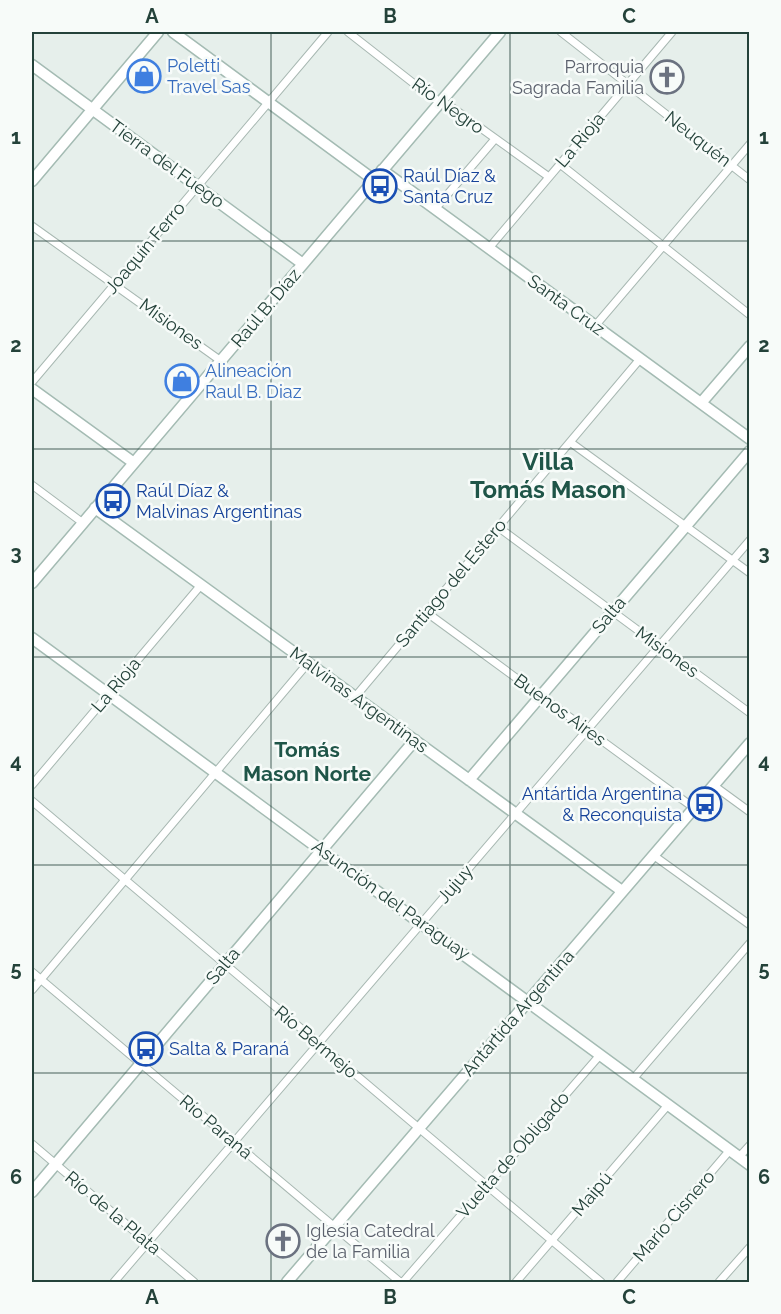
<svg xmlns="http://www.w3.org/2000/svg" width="781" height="1314" viewBox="0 0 781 1314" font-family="Raleway,sans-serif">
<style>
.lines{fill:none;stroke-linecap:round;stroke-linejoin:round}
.street-casing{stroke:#a8b8b2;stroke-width:9}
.secondary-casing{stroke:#a4bbb3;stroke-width:13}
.street{stroke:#fff;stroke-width:7}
.secondary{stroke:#fff;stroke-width:10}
.grid{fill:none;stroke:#24423a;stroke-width:1.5;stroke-opacity:0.55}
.labels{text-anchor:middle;stroke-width:5;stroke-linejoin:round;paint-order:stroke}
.shop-label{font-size:18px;fill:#366cbe;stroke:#f7fbf9;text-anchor:start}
.worship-label{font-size:18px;fill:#5b616d;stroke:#f7fbf9;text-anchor:end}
.street-label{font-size:18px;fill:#24423a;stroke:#f7fbf9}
.transit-label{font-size:18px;fill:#164399;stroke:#f7fbf9;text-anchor:start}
.quarter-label{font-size:21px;font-weight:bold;fill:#1f5548;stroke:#f7fbf9}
.district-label{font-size:24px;font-weight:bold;fill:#1f5548;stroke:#f7fbf9}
.neatline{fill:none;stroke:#24423a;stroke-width:2}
.grid-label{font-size:20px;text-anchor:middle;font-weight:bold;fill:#24423a}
</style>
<rect width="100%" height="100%" fill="#e6efeb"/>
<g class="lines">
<g class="street-casing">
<path id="street" d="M348 32 431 97 450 106 549 177
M561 32 750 180
M560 164 750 315
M435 209 495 139
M32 226 221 361
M489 248 672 32
M595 326 750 144
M32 382 328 32
M570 442 750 573
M32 485 83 523
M498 527 750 713
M426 612 694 808
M355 697 640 359
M32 785 201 585
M713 785 750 812
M32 801 601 1282
M653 855 750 925
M32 972 400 1282
M32 990 308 663
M633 1079 750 943
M32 1144 194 1282
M739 1157 750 1145
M114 1282 750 540
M403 1282 600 1055
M516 1282 668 1105
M617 1282 730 1150
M719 1282 750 1247"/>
</g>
<g class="secondary-casing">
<path id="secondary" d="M173 32 374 180
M32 65 303 264
M382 170 750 439
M32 181 158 32
M32 389 134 463
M701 403 750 346
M95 508 622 891
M32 583 500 32
M32 638 750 1165
M469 780 750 451
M32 1192 415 740
M287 1282 750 743"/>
</g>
<use href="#street" class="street"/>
<use href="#secondary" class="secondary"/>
</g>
<path class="grid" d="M271 32V1282M510 32V1282M32 241H750M32 449H750M32 657H750M32 865H750M32 1073H750"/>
<defs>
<g id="shop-ring" transform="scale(1.725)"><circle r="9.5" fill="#f7fbf9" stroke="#3f7fe0" stroke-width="1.5"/><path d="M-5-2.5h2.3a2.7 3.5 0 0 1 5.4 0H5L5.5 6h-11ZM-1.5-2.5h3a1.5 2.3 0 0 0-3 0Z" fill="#3f7fe0"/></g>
<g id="church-ring" transform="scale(1.725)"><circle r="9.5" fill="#f7fbf9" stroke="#6b7280" stroke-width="1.5"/><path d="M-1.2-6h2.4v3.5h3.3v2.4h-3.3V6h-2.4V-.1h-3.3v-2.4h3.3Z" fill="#6b7280"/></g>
<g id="bus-ring" transform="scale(1.725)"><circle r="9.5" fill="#f7fbf9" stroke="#1a4fb4" stroke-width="1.5"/><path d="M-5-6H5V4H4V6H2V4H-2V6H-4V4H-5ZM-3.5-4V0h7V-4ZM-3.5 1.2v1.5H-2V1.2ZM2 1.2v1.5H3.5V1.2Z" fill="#1a4fb4"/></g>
</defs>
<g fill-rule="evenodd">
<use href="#shop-ring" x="144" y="76"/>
<use href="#church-ring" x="667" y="77"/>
<use href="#bus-ring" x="380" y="186"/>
<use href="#shop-ring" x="182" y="381"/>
<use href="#bus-ring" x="113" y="501"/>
<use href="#bus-ring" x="705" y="804"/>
<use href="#bus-ring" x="146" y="1049"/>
<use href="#church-ring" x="283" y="1241"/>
</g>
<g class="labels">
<g class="shop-label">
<text x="167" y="72">Poletti<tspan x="167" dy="21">Travel Sas</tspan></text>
<text x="205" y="377">Alineación<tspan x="205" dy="21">Raul B. Diaz</tspan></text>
</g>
<g class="worship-label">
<text x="644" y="73">Parroquia<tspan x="644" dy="21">Sagrada Familia</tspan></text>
<text x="306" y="1237" text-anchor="start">Iglesia Catedral<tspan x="306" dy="21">de la Familia</tspan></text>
</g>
<g class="street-label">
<text transform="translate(448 106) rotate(35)" y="6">Río Negro</text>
<text transform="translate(698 139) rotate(38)" y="6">Neuquén</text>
<text transform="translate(580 140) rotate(-50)" y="6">La Rioja</text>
<text transform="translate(167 164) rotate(36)" y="6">Tierra del Fuego</text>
<text transform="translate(145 248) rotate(-50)" y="6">Joaquín Ferro</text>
<text transform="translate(566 305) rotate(36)" y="6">Santa Cruz</text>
<text transform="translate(266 308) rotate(-50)" y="6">Raúl B. Díaz</text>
<text transform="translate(171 324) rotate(36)" y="6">Misiones</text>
<text transform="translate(451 583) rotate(-50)" y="6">Santiago del Estero</text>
<text transform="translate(609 615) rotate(-50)" y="6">Salta</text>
<text transform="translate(667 652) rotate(36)" y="6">Misiones</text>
<text transform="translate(116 685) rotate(-50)" y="6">La Rioja</text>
<text transform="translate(359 700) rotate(36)" y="6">Malvinas Argentinas</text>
<text transform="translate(560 710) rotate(36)" y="6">Buenos Aires</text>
<text transform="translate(455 884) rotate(-49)" y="6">Jujuy</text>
<text transform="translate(391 900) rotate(36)" y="6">Asunción del Paraguay</text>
<text transform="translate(223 966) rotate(-50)" y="6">Salta</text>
<text transform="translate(518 1013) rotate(-49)" y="6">Antártida Argentina</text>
<text transform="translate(316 1042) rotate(40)" y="6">Río Bermejo</text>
<text transform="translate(216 1127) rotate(40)" y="6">Río Paraná</text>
<text transform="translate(513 1155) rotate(-49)" y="6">Vuelta de Obligado</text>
<text transform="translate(592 1194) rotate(-50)" y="6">Maipú</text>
<text transform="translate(113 1213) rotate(40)" y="6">Río de la Plata</text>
<text transform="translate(674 1216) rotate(-49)" y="6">Mario Cisnero</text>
</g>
<g class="transit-label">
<text x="403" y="182">Raúl Díaz &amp;<tspan x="403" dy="21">Santa Cruz</tspan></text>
<text x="136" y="497">Raúl Díaz &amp;<tspan x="136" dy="21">Malvinas Argentinas</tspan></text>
<text x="682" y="800" text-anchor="end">Antártida Argentina<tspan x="682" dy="21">&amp; Reconquista</tspan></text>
<text x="169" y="1055">Salta &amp; Paraná</text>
</g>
<g class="quarter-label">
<text x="307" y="757">Tomás<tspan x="307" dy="24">Mason Norte</tspan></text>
</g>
<g class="district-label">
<text x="548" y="470">Villa<tspan x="548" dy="28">Tomás Mason</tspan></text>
</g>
</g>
<rect width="781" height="1314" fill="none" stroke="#f7fbf9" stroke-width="66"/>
<rect x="33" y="33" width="715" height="1248" class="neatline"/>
<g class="grid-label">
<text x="152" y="23">A</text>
<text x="390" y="23">B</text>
<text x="629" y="23">C</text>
<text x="16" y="144">1</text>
<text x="764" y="144">1</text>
<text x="16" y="352">2</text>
<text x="764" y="352">2</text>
<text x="16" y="560">3</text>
<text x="764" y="560">3</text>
<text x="16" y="768">4</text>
<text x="764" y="768">4</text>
<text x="16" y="976">5</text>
<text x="764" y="976">5</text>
<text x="16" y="1184">6</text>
<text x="764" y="1184">6</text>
<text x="152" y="1304">A</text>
<text x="390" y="1304">B</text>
<text x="629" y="1304">C</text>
</g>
</svg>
